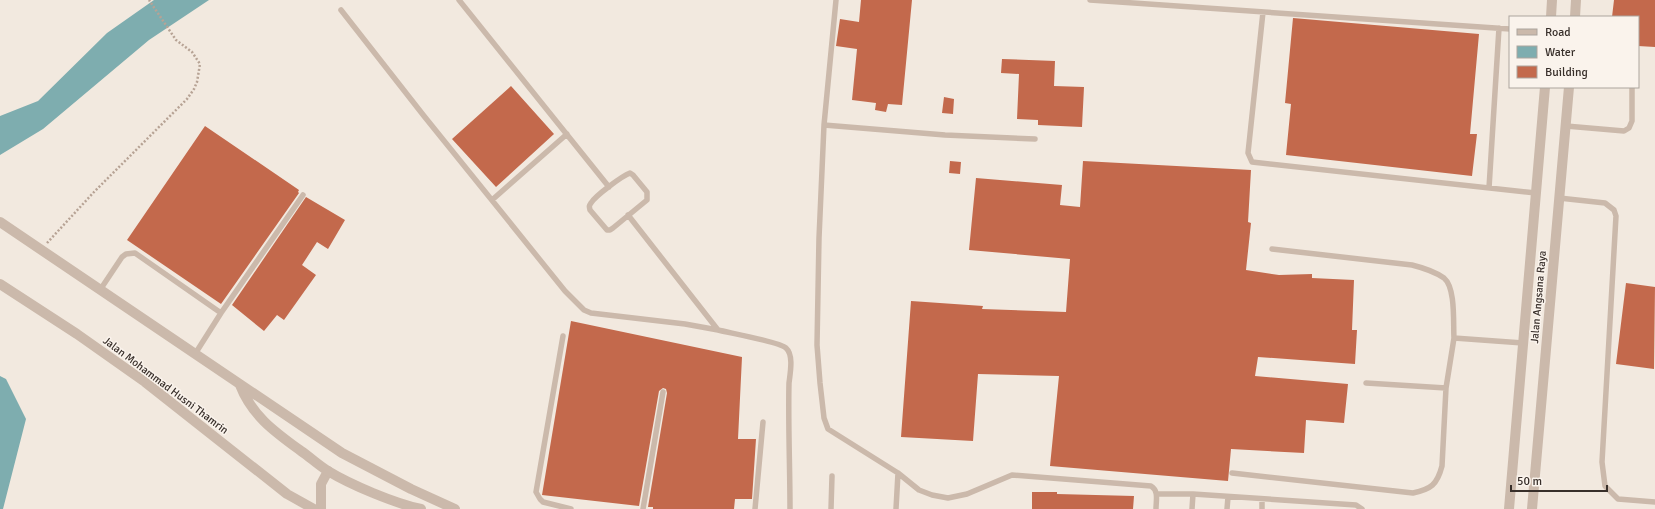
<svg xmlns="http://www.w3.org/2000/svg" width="1655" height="509" viewBox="0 0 1655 509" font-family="Signika,sans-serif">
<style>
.water{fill:#7eadaf}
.building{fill:#c3694c}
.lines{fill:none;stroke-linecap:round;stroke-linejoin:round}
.path{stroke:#b7a395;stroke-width:2.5;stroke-dasharray:2 2;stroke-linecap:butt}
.service{stroke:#cbb9ab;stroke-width:5.5}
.minor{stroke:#cbb9ab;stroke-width:10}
.tertiary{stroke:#cbb9ab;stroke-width:10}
.labels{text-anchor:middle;stroke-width:3;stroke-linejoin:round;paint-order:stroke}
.street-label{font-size:11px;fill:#382f2a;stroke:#faf3ec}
</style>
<rect width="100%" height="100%" fill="#f2e9df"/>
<path class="water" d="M154 0H209L149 40 43 129 0 155V116L38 101 107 33Z
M0 376 6 379 26 419 3 509H0Z"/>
<path class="building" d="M861 0H912L902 105 888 104 886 112 875 110 876 103 852 100 857 49 836 46 840 19 859 22Z
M1614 0H1655V47L1638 46V17H1612Z
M1293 18 1479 34 1470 134H1477L1472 176 1286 155 1291 104 1285 103Z
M1002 59 1055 61 1054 86 1084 87 1082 127 1038 125V120L1017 119 1019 74 1001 73Z
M511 86 554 134 496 187 452 139Z
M944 97 954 99 953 114 942 113Z
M205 126 299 190 298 192 299 193 221 304 127 240Z
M950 161 961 162 960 174 949 173Z
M1083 161 1251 170 1248 222 1251 223 1246 270 1279 275 1312 274V278L1354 280 1352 330H1357L1355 364 1258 357 1255 376 1348 384 1344 423 1306 420 1304 453 1231 449 1228 481 1050 466 1059 376 978 374 973 441 901 437 911 301 983 306 982 309 1066 312 1070 259 969 250 976 178 1062 185 1060 205 1080 207Z
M306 197 345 220 328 249 317 242 302 265 316 275 284 320 277 315 264 331 232 305Z
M1626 283 1655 287 1654 369 1616 364Z
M571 321 742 357 738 439H756L752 499H735L734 509H653V507H648L667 393 666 389 663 388 659 391 639 506 542 495Z
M1032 492H1057V494L1134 496 1133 509H1032Z"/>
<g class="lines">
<path class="path" d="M47 243 94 192 187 99 194 89 197 82 200 64 192 52 176 40 149 0"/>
<path class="service" d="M459 0 609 187
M836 0 824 125 819 238 817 345 820 383 824 418 828 429 898 473 896 509
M1090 0 1510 29
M341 10 424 116 565 291 584 310 591 313 685 324 718 330 628 215
M1263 12 1248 153 1252 162 1536 193
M824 125 945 135 1035 139
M1566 126 1624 131 1629 128 1632 121V87
M630 173 633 175 647 192V200L613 228 610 230H607L590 210C589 206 589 206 591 203 595 196 622 176 630 173Z
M1489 188 1499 28
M1559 198 1605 203 1614 210 1616 216 1602 462 1605 486 1618 499 1655 502
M492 200 567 134
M1272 249 1412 265C1424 268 1434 271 1444 278 1456 288 1453 324 1454 338
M100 290 122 257 126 254 135 253 221 313
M718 330C730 333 780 342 786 348 794 355 790 374 789 383 788 425 790 467 790 509
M563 336 536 492 540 499 543 502 571 509
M195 354 221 313 303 195
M1366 383 1446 388
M898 473 919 490 932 495 948 498 967 494 1012 475 1151 486C1159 491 1156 500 1156 509
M1232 473 1413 493C1431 489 1437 485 1442 466L1446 388 1454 338 1523 343
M1157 494H1193L1356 505 1362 509
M643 509 663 392
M755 509 763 422
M831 509 832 476
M1192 509 1193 494
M1227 509 1228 497
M1262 509V499"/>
<path class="minor" d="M1551 17 1552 0
M1575 17 1576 0
M321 509V484L328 471
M1509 509 1545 87
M1532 509 1569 87"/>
<path class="tertiary" d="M0 222 342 453 411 489 455 509
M0 284 77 334 145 382 287 494 314 509
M240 385C252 416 275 432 301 451 310 457 318 465 328 471 351 485 394 503 421 509"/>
</g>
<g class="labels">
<g class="street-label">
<text transform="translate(1538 297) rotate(-85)" y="4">Jalan Angsana Raya</text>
<text transform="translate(166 385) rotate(37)" y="4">Jalan Mohammad Husni Thamrin</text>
</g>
</g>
<rect x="1509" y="16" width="130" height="72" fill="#faf3ec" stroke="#aca59e"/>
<rect x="1517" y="29" width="20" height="6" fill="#cbb9ab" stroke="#aca59e"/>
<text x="1545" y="36" font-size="12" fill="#382f2a">Road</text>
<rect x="1517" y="46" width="20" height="12" fill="#7eadaf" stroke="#aca59e"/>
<text x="1545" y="56" font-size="12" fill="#382f2a">Water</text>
<rect x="1517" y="66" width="20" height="12" fill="#c3694c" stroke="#aca59e"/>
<text x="1545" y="76" font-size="12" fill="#382f2a">Building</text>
<path d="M1511 485v6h96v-6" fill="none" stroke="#382f2a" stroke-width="2"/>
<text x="1517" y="485" font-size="12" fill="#382f2a" stroke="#faf3ec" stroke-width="3" paint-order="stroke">50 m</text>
</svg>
